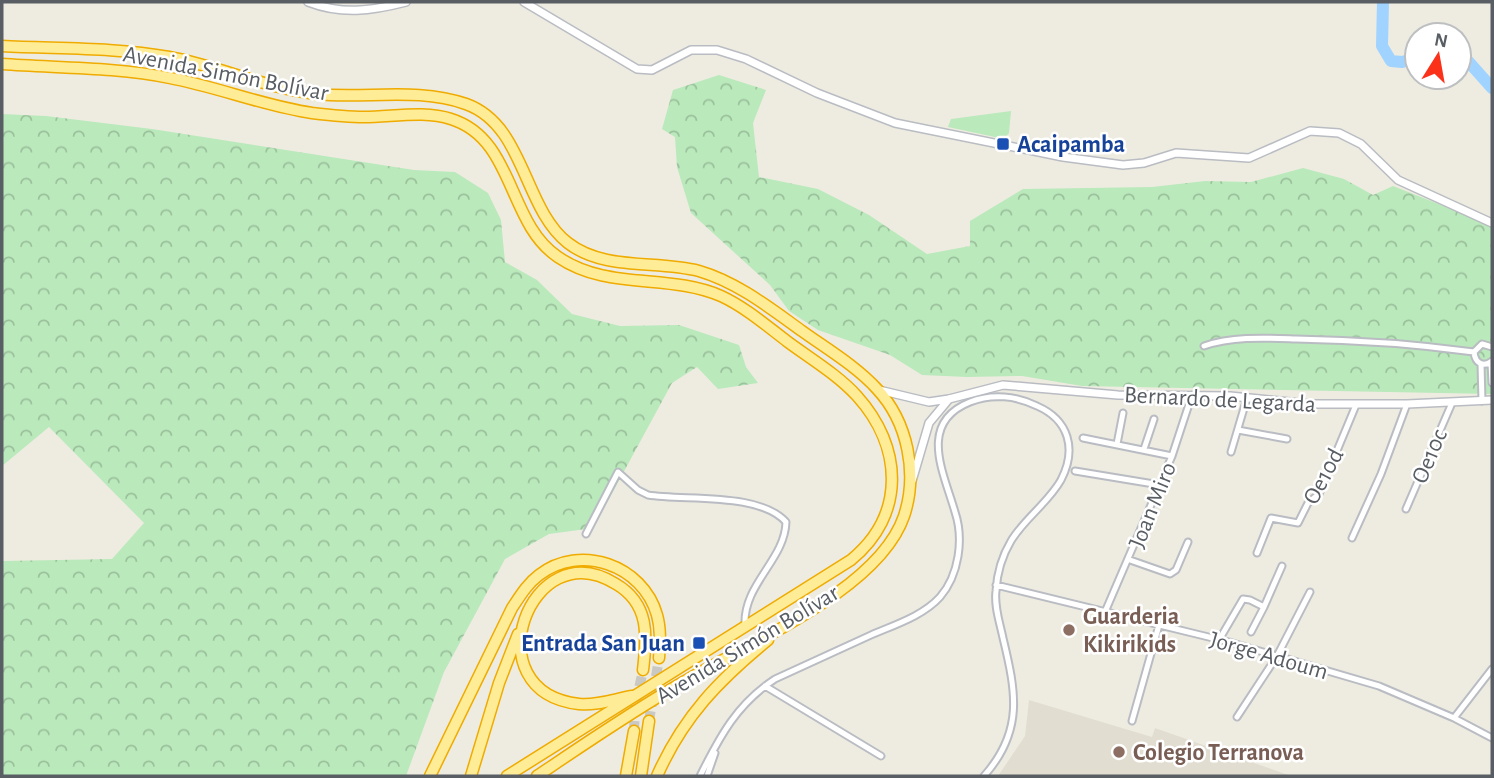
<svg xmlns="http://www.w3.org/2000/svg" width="1494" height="778" viewBox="0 0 1494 778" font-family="'Alegreya Sans',sans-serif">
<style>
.education{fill:#e1ded1}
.grass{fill:#bae9bb}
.forest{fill:url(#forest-crowns)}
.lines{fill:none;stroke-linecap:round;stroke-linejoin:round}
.river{stroke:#a0d3ff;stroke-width:12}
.trunk-tunnel{stroke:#c9c8c2;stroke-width:10;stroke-dasharray:10 5;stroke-linecap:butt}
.minor-casing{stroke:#b9bcc2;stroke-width:9}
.tertiary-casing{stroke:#b9bcc2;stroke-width:10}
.trunk-casing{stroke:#efab00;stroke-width:13}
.minor{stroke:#fff;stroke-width:5}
.tertiary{stroke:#fff;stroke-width:7}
.trunk{stroke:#ffec96;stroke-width:10}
.transit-dot{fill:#1a4fb4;stroke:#fff;stroke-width:2.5}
.education-dot{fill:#8d6e63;stroke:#fff;stroke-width:2.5}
.labels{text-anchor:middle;stroke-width:5;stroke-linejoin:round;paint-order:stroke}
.street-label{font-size:24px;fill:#595e64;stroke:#fff}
.transit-label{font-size:24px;font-weight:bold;fill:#164399;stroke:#fff;text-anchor:start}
.education-label{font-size:24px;font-weight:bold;fill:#785e54;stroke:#fff;text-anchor:start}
</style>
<defs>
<pattern id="forest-crowns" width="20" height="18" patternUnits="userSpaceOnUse" patternTransform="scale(1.75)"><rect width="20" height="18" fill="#bae9bb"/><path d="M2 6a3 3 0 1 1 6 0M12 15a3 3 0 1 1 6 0" fill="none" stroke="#9ac09c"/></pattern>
</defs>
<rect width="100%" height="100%" fill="#eeece1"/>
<path class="education" d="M1029 700 1152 737 1155 728 1291 776H998L1025 736Z"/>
<path class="grass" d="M1011 111 1009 133 1004 139 948 127 951 119Z"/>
<path class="forest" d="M719 75 766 90 753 123 759 177 818 189 869 215 927 254 970 246V221L1023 189 1152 187 1205 181 1251 182 1303 168 1344 179 1373 195 1393 186 1492 225V394L1082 386 1022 376 967 377 922 375 890 355 818 330 789 311 770 285 691 213 677 167 675 137 662 129 673 90Z
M2 114 46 116 152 129 414 170 455 172 488 193 501 220 505 262 537 280 572 314 620 326 679 325 739 345 746 367 758 383 718 389 697 367 672 383 609 499 586 529 549 534 505 559 444 672 406 776H2V561L112 559 144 523 49 427 2 466Z"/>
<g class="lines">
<path class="river" d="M1383 2 1382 46 1391 61 1402 62 1417 58
M1459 51 1492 88"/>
<path class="trunk-tunnel" d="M649 721 659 658
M634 731 635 707 643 670"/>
<g class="minor-casing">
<path id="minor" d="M1204 346C1233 336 1266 338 1296 339 1356 340 1415 344 1474 352
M1492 347 1482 344 1474 352C1475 363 1483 368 1492 361
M1491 363 1492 383
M1481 364 1482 401
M1238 430 1287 439
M1083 438 1172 456
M1117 444 1123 413
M1144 449 1154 419
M1231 452 1247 398
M1075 471 1160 485
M1406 509 1452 403
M586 534 618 472 638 490 648 495C686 501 759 492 786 522 785 560 743 584 745 625
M1352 538 1381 474 1407 404
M1257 553 1271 518 1298 523 1308 503 1319 494 1356 405
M1130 560 1170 574 1176 570 1188 542
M996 585 1229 642 1379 686 1454 718 1492 738
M1105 612 1172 456 1192 395
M1251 632 1264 607
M1219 640 1243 599 1250 600 1264 607 1282 566
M765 686 881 756
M1237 717 1277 656 1310 592
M1454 718 1492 669
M1132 721 1159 625
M700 776C720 736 737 704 775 679 807 664 839 650 871 635 894 625 923 616 940 597 959 575 964 539 955 512 944 473 917 423 970 402 992 393 1017 396 1037 406 1069 420 1077 449 1061 480 1048 503 1024 519 1011 541 1002 556 997 574 996 591 994 607 1000 623 1003 638 1016 692 1024 731 984 776
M707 776 715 753"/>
</g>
<g class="tertiary-casing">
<path id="tertiary" d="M308 2C342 15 371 11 406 2
M524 2 637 69 652 70 691 50H717L746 59 817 93 895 123 1063 157 1123 165 1144 163 1176 153 1249 158 1310 131 1339 133 1361 144 1398 180 1492 223
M879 390 929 402 949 399 1003 385 1118 395 1230 396 1310 404H1407L1492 400
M912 481 929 423 949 399"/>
</g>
<g class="trunk-casing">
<path id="trunk" d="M2 46C57 49 114 47 169 57 218 66 266 88 316 94 366 99 418 87 466 104 525 125 523 208 568 243 604 271 656 260 699 271 737 282 770 308 802 331 827 349 856 366 877 389 908 422 918 474 904 516 879 590 748 643 685 681 634 710 586 743 537 776
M2 64C57 68 116 67 170 78 218 87 264 106 312 113 329 115 347 117 364 117 392 117 425 110 451 119 515 139 507 223 558 257 608 291 668 273 721 296 745 307 767 326 788 342 811 359 838 375 857 396 903 447 906 515 851 560L507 776
M632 696C615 699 596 706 579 704 471 692 530 530 616 584 650 604 647 636 643 670
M430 776 512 608C520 596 527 584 539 575 580 543 643 565 657 615 661 629 660 643 659 658
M471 776 499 683 518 634
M626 776 634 731
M641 776 649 721
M657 776C683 717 719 680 768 640"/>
</g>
<use href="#minor" class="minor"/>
<use href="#tertiary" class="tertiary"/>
<use href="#trunk" class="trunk"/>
</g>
<g class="transit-dot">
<rect x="996" y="137" width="14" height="14" rx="3.5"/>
<rect x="692" y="636" width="14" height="14" rx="3.5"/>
</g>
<g class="education-dot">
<circle cx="1069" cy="630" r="7"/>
<circle cx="1119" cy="752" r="7"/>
</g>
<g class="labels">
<g class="street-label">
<text transform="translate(226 73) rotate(11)" y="8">Avenida Simón Bolívar</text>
<text transform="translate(1220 399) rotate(3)" y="8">Bernardo de Legarda</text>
<text transform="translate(1429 456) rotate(-67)" y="8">Oe10c</text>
<text transform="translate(1323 476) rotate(-62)" y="8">Oe10d</text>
<text transform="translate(1152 505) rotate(-68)" y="8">Joan Miro</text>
<text transform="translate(747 644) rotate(-31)" y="8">Avenida Simón Bolívar</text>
<text transform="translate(1269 655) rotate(16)" y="8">Jorge Adoum</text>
</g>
<g class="transit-label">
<text x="1017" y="152">Acaipamba</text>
<text x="685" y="651" text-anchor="end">Entrada San Juan</text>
</g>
<g class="education-label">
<text x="1083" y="624">Guarderia<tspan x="1083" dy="28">Kikirikids</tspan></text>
<text x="1133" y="760">Colegio Terranova</text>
</g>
</g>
<rect width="1494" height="778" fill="none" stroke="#595e64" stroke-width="7"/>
<g transform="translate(1438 56) rotate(11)"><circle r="33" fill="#ffffff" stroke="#bdbfc1" stroke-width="2"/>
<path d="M0-5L12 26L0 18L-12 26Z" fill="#fc3119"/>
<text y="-10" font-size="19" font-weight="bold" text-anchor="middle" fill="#595e64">N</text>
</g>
</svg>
